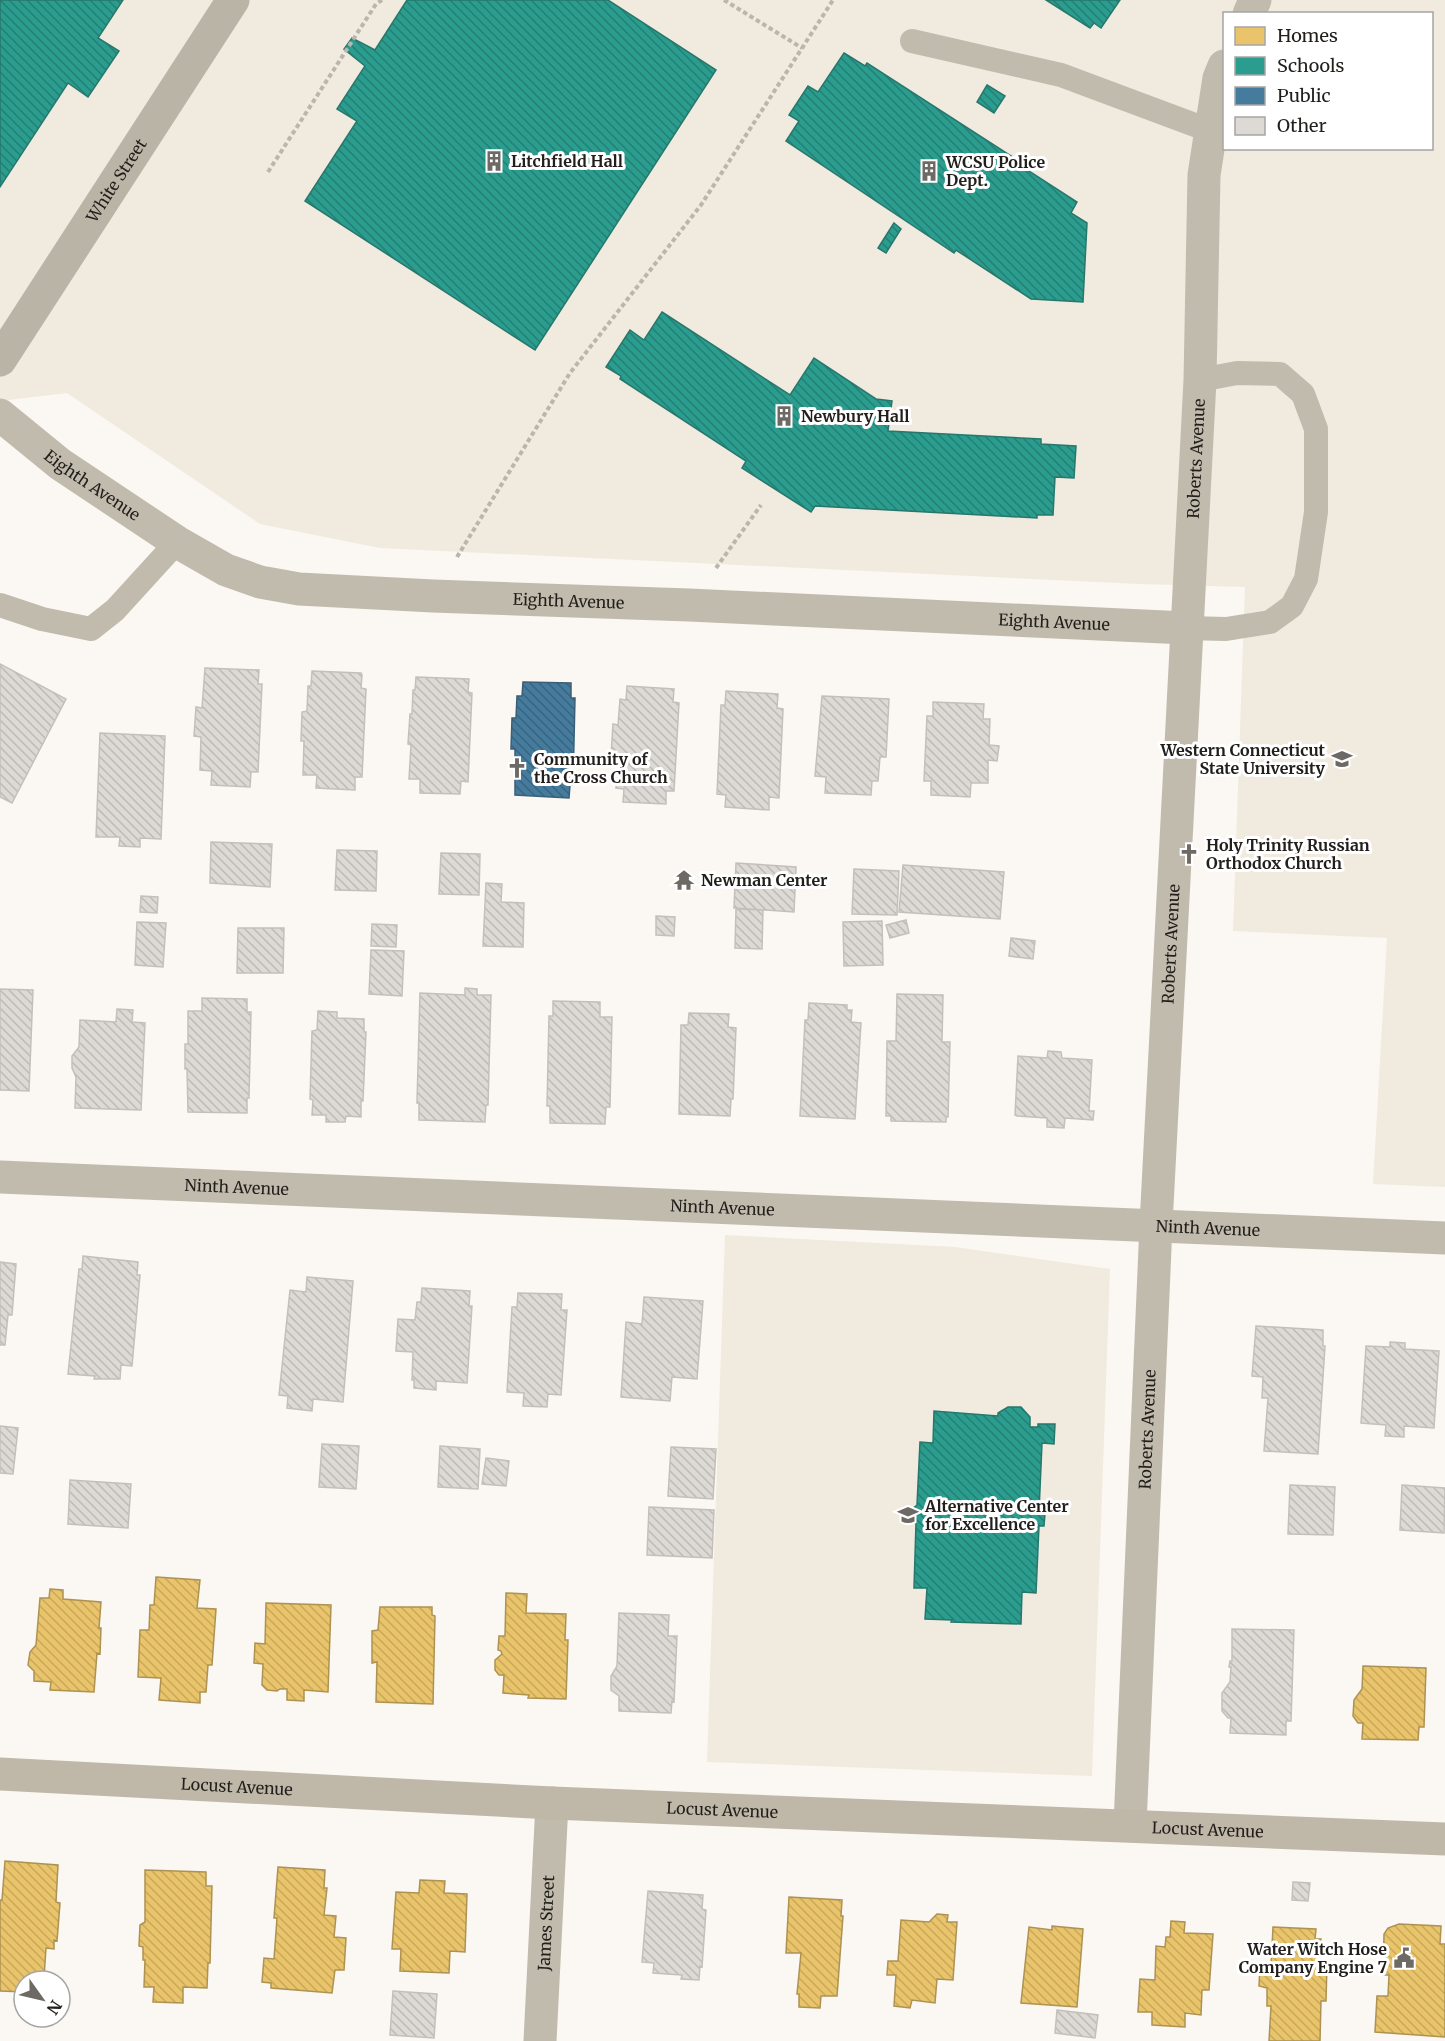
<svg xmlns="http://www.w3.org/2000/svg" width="1445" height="2041" viewBox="0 0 1445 2041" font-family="Merriweather,serif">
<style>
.built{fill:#f1eadf;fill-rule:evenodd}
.homes{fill:url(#homes-back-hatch);stroke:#ad9252;stroke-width:1.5}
.schools{fill:url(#schools-back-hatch);stroke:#27776c;stroke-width:1.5}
.public{fill:url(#public-back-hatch);stroke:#3a5f76;stroke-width:1.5}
.building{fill:url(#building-back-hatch);stroke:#c3c0bc;stroke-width:1.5}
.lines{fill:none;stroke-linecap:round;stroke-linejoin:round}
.path{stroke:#bbb6ad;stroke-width:4;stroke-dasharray:4.5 3;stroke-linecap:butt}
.lane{stroke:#c1bbad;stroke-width:24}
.street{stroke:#c1bbad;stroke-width:33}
.secondary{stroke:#bfb7a8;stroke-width:33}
.primary{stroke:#bab4a7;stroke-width:33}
.labels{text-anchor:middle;stroke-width:6;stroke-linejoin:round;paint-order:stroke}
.poi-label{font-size:16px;font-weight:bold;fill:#211e1b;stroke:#fff;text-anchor:start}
.street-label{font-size:16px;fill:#211e1b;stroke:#fff}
</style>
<defs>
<pattern id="homes-back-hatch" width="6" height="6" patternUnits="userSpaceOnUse" patternTransform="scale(1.5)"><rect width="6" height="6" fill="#e9c46a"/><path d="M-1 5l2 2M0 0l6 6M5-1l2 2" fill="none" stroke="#c8a85b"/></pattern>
<pattern id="schools-back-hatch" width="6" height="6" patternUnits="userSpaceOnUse" patternTransform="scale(1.5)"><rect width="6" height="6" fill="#2a9d8f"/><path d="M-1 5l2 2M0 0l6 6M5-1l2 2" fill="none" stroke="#247f74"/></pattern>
<pattern id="public-back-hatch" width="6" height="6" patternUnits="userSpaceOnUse" patternTransform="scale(1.5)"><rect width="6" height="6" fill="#457b9d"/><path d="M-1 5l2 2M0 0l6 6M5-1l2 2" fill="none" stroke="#39647f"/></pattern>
<pattern id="building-back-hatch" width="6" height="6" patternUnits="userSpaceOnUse" patternTransform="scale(1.5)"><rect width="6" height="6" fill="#dddad6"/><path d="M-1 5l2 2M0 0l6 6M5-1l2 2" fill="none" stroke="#bdbbb7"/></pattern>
</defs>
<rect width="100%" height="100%" fill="#fbf7f2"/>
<path class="built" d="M0 0H1445V1187L1373 1184 1387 938 1233 931 1245 587 1140 584 380 548 260 524 67 393 0 401ZM1224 14H1432V148H1224Z
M725 1235 955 1247 1110 1269 1092 1776 707 1762Z"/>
<path class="homes" d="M156 1577 200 1580 197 1608 216 1609 212 1665H208L206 1692H200V1703L159 1700 161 1678 138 1677 140 1630H149L150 1605H154Z
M50 1589 63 1590V1599L101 1602 99 1628H101L100 1654 97 1653 94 1692 50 1690 51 1682 34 1681V1671L28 1665 30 1652 36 1645 40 1598H49Z
M506 1593 527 1594 526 1613 566 1614 565 1640H568L566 1699 528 1698 529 1695 503 1693 504 1675H499L495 1670V1660L502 1654 501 1651 498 1650 499 1636H505Z
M266 1603 331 1605 328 1692 304 1690V1701L287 1700V1689H280L277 1691 267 1690 262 1685 263 1664 254 1663 255 1643 265 1644Z
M380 1607H432V1615L435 1616 433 1704 376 1702 377 1662 372 1663V1631L378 1630Z
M1363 1666 1426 1668 1424 1727H1419L1418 1740 1362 1739 1363 1723H1358L1353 1716 1354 1700 1362 1689Z
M5 1861 58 1865 56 1902 60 1903 57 1941 54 1940V1949L46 1948 44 1978 30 1977 29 1981H24V1992L0 1991V1900H2Z
M278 1867 325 1870 324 1888H327L324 1915 336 1916 334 1937 346 1938 344 1970H335L332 1993 271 1988V1983L262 1982 264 1958 274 1959 277 1918H274Z
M145 1870 206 1872V1886H212L210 1963H208L207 1988 183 1987V2003L153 2002 154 1987H144L145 1960H143V1947L139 1946 140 1925 145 1922Z
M420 1880 445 1881 444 1893 467 1894 465 1952 450 1951 449 1973 400 1971 401 1949H392L396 1892 419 1893Z
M789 1897 842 1900 841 1916H843L837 1996H821L820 2008 799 2007V1994H797L801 1953H786Z
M937 1914 948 1915 947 1922H957L953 1980 937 1979 935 2003 912 2000 910 2008 894 2006 896 1975H887L888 1961H898L901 1920 929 1922Z
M1171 1921 1185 1922 1184 1933 1213 1934 1209 1990H1202L1201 2015 1185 2013V2027L1152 2025V2012H1138L1140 1979 1155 1980 1156 1946 1165 1947 1166 1937H1170Z
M1399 1924 1441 1926 1440 1944H1445V2037L1375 2032 1377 1996H1388L1389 1975H1383L1384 1934 1388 1928Z
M1052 1926 1083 1929 1077 2007 1021 2003 1029 1927 1052 1930Z
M1273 1927 1316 1929 1315 1939H1321L1320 1963 1327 1964 1326 2001H1321L1320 2041H1269L1271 2006H1267V1988L1259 1986 1260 1965 1271 1966Z"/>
<path class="schools" d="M0 0H123L98 38 119 51 88 97 68 83 0 187Z
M407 0H608L716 70 535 350 305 201 357 121 337 109 365 66 344 49 352 38 375 50Z
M1046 0H1120L1101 28 1094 23 1090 28Z
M844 53 865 66 867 63 1014 158 1012 160 1077 202 1071 213 1087 223 1083 302 1031 299 956 250 954 253 786 141 799 121 789 115 808 86 818 92Z
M987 85 1005 96 994 113 977 102Z
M894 223 901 229 886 253 878 248Z
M662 312 790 395 814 358 876 399 892 401 888 431 1041 439V444L1076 446 1074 478 1055 477 1053 515H1037V518L815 506 811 512 742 468 746 461 620 379 621 376 606 367 630 330 644 340Z
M1008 1407H1021L1030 1417V1427H1038V1424H1055L1054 1444 1042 1443 1039 1512 1045 1513 1044 1526H1039L1036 1593 1022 1592 1021 1624 951 1622 952 1620 925 1619 927 1588H914L916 1523 912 1519V1509L917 1505 920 1442 933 1443 934 1411 998 1416V1413Z"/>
<path class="public" d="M523 682 571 683V698H575L573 785H570L569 798 515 795V749H511L512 718H516L517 696H522Z"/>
<path class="building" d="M0 664 66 699 12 803 0 797Z
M205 668 259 670 258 684H262L258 772H251L250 787 211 785 212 771 200 770 201 737 194 736 196 707 202 708Z
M312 671 361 673 362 675 361 688 366 689 362 777H355V790L316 788 317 775H303L304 741H301L302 712 307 711 308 686H311Z
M416 677 469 679 468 692 472 693 468 782 461 781 460 794 420 793V779H409L411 745 408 744 410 714H412L413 690H415Z
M627 686 674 689 673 702 679 703 674 791H666V804L623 802 624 789 616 788 617 756 611 755 613 724 618 725 620 699 626 700Z
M726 691 778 694 777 708 783 709 779 798 769 797V810L725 807 726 795 717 794 721 705H725Z
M822 696 889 699 886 757H880L878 781H872L871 795 825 793 826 777 815 776Z
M933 702 984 704 983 719H990L989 745 999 746 997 761 988 760V783H971L970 797 931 795V781H924L927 716H933Z
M100 733 165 736 161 839 140 838V847L119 846 120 837H96Z
M211 842 272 844 270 887 210 883Z
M337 850 377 851 376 891 335 890Z
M441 853 480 854 479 895 439 894Z
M736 863 796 867 794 912 734 908Z
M903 865 1004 872 1000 919 899 912Z
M854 869 899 871 897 915 852 914Z
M486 883 502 884 501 902 524 903 523 947 483 946Z
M141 896 158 897 157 913 140 912Z
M736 909 763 910 762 949 735 948Z
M656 916 675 917 674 936 656 935Z
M906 920 909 933 890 938 886 925Z
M882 921 883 965 844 966 843 922Z
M137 922 166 923 163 967 135 965Z
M372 924 397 925 396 947 371 946Z
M238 928H284L283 973H237Z
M1011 938 1035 941 1033 959 1009 956Z
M371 950 404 951 402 996 369 994Z
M465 988 477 989V995H491L488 1105H486L485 1122 419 1120V1103H417L420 993 465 995Z
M0 989 33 990 29 1091 0 1090Z
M897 994 943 995 942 1042H950L948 1117H946V1122L891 1121V1116H886L887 1041H896Z
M202 998 247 999V1012H251L249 1098H247V1113L188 1112 187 1069H185V1044H188V1011H202Z
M553 1001 600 1002V1017H612L610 1107H606L605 1124 550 1123V1106H547L549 1016H553Z
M809 1003 847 1005V1010H852L851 1022 861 1023 855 1119 800 1116 805 1020H808Z
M117 1009 133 1010 132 1022 145 1023 141 1110 75 1108 76 1077 72 1068V1056L79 1047 80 1020 116 1022Z
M318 1011 337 1012V1018L364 1019V1032H366L363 1101H361V1117L346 1116 345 1122H326V1115H312L313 1100 310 1099 312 1031 317 1030Z
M689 1013 729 1014 728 1027 736 1028 733 1099H731L730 1116 679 1114 681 1025H688Z
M1048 1051 1061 1052 1062 1058 1092 1060 1089 1111H1094L1093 1120 1065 1118 1064 1128 1047 1127V1118L1017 1116 1015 1115 1018 1056 1047 1058Z
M83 1256 138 1262 137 1275H140L132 1366 121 1365 120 1379H94L95 1376 68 1374 79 1269H82Z
M0 1262 16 1264 12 1315H8L5 1345H0Z
M307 1277 353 1281 343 1402 313 1399 312 1411 287 1408 288 1396 279 1395 290 1290 306 1292Z
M422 1288 470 1291 469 1306H472L467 1383 436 1381V1390L414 1388V1379L412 1380 413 1352 396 1351 398 1319 415 1320 417 1302H421Z
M518 1293 562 1294 561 1310H567L561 1395 548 1394 547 1407 523 1406 524 1393 507 1392 512 1307H517Z
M644 1297 703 1301 697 1379 672 1377 670 1401 621 1397 626 1322 642 1324Z
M1256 1326 1323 1330V1346H1325L1318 1454 1264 1451 1268 1398H1262L1263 1377 1252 1376Z
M1390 1342 1405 1343V1349L1439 1351 1434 1428 1404 1426V1437L1385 1436 1386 1425 1361 1423 1366 1346 1390 1347Z
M0 1426 18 1428 13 1474 0 1473Z
M322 1444 359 1446 356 1489 319 1487Z
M440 1446 480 1449 478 1489 438 1487Z
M671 1447 716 1449 713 1499 668 1496Z
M486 1458 509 1461 506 1486 482 1484Z
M70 1480 131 1484 128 1528 68 1524Z
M1290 1485 1335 1487 1333 1535 1288 1534Z
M1402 1485 1445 1488 1444 1533 1400 1530Z
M649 1507 714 1510 712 1558 647 1555Z
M619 1613 669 1615 668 1636H677L674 1702 672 1701 671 1713 619 1711V1696L611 1690V1676L617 1666Z
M1232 1629 1294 1630 1291 1721H1286V1735L1230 1733 1231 1718H1228L1222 1711V1693L1230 1682 1231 1667H1229L1230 1661H1232Z
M1293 1882 1310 1883 1308 1901 1292 1900Z
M648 1891 703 1895 702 1909 706 1910 702 1967 700 1966 699 1980 681 1979 682 1975 653 1973 654 1963 642 1962Z
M393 1991 437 1994 434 2038 390 2035Z
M1057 2010 1098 2015 1095 2038 1055 2033Z"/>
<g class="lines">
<path class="path" d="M724 0 802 48
M268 172 376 4 382 0
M457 557 570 373 701 205 833 0
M716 568 761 505"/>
<path class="lane" d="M912 41 1061 75 1211 131
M0 605 42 619 91 629 115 610 177 542
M1186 628 1226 629 1270 622 1292 606 1306 579 1316 512V429L1303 394 1280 374 1237 373 1200 380"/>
<g class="street">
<path d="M1249 14 1255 0"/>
<path id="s1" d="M0 415 60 464 177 542 226 570 260 582 299 589 433 596 689 605 1186 628"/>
<path id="s2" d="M0 1177 1445 1238"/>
<path id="s3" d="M1130 1825 1156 1225 1200 380 1204 175 1219 78 1224 66"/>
<path id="s4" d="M540 2041 552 1803"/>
</g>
<path class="secondary" id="s5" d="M0 1774 552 1803 1445 1839"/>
<path class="primary" id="s6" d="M0 360 233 0"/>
</g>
<defs>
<g id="building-bare" transform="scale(1.62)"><path d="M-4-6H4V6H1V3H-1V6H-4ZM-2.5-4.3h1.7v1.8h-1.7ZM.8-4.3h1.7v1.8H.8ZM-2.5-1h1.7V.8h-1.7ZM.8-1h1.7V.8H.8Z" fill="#6d6a66" stroke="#fff" stroke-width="2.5" paint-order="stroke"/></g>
<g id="university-bare" transform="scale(1.62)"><path d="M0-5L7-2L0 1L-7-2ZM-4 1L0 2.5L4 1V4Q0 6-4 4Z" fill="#6d6a66" stroke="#fff" stroke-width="2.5" paint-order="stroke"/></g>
<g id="church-bare" transform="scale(1.62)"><path d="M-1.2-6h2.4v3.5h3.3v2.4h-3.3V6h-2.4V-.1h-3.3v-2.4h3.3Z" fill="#6d6a66" stroke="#fff" stroke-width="2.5" paint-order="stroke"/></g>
<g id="temple-bare" transform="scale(1.62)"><path d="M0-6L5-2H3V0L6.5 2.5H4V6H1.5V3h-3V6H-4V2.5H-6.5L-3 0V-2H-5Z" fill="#6d6a66" stroke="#fff" stroke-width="2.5" paint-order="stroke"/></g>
<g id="school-bare" transform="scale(1.62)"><path d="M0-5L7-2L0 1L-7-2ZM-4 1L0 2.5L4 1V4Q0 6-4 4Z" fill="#6d6a66" stroke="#fff" stroke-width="2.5" paint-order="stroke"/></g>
<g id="civic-bare" transform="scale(1.62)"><path d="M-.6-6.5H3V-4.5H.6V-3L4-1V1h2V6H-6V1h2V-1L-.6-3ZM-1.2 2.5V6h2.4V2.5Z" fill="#6d6a66" stroke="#fff" stroke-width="2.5" paint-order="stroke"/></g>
</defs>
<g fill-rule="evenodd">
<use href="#building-bare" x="494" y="161"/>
<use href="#building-bare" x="929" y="171"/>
<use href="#building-bare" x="784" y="416"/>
<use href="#university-bare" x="1342" y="759"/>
<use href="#church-bare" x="517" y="768"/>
<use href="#church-bare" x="1189" y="854"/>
<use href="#temple-bare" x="684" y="880"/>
<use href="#school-bare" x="908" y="1515"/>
<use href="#civic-bare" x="1404" y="1958"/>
</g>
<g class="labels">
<g class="poi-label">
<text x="511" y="167">Litchfield Hall</text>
<text x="946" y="168">WCSU Police<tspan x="946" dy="18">Dept.</tspan></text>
<text x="801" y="422">Newbury Hall</text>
<text x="1325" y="756" text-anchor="end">Western Connecticut<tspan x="1325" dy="18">State University</tspan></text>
<text x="534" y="765">Community of<tspan x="534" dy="18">the Cross Church</tspan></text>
<text x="1206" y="851">Holy Trinity Russian<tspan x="1206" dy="18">Orthodox Church</tspan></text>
<text x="701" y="886">Newman Center</text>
<text x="925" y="1512">Alternative Center<tspan x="925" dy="18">for Excellence</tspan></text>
<text x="1387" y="1955" text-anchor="end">Water Witch Hose<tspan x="1387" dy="18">Company Engine 7</tspan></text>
</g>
<g class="street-label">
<text dy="6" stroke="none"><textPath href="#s6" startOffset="214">White Street</textPath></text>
<text dy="6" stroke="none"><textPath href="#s3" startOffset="1368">Roberts Avenue</textPath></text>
<text dy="6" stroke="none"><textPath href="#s1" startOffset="116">Eighth Avenue</textPath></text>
<text dy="6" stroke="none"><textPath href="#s1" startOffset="620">Eighth Avenue</textPath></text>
<text dy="6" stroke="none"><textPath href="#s1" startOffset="1106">Eighth Avenue</textPath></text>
<text dy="6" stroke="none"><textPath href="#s3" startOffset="882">Roberts Avenue</textPath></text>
<text dy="6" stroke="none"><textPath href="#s2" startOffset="237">Ninth Avenue</textPath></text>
<text dy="6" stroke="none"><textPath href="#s2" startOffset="723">Ninth Avenue</textPath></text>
<text dy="6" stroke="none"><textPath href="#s2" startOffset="1209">Ninth Avenue</textPath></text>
<text dy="6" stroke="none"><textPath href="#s3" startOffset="396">Roberts Avenue</textPath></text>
<text dy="6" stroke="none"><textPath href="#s5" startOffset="237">Locust Avenue</textPath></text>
<text dy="6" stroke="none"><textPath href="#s5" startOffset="723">Locust Avenue</textPath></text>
<text dy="6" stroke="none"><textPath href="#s5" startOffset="1209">Locust Avenue</textPath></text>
<text dy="6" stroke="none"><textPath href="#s4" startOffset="118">James Street</textPath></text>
</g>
</g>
<rect x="1223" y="12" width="210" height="138" fill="#ffffff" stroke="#a6a5a4" stroke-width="1.5"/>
<rect x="1235" y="27" width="30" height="18" fill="#e9c46a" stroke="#a6a5a4" stroke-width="1.5"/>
<text x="1277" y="42" font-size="18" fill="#211e1b">Homes</text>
<rect x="1235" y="57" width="30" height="18" fill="#2a9d8f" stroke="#a6a5a4" stroke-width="1.5"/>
<text x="1277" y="72" font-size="18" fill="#211e1b">Schools</text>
<rect x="1235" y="87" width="30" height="18" fill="#457b9d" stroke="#a6a5a4" stroke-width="1.5"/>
<text x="1277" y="102" font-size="18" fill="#211e1b">Public</text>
<rect x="1235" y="117" width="30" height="18" fill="#dddad6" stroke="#a6a5a4" stroke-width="1.5"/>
<text x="1277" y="132" font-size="18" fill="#211e1b">Other</text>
<g transform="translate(42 1999) rotate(124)"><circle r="28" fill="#ffffff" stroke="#a6a5a4" stroke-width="1.5"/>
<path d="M0-4.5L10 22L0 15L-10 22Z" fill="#6d6a66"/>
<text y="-9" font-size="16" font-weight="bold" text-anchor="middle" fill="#211e1b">N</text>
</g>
</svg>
